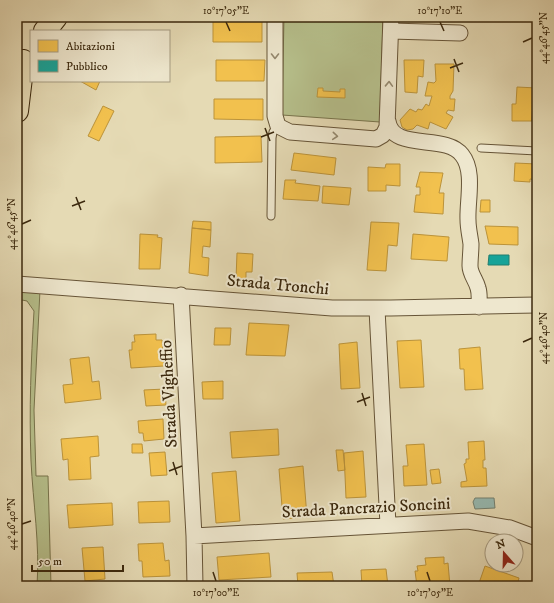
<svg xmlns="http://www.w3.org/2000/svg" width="554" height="603" viewBox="0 0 554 603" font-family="'IM FELL DW Pica',serif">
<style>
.green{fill:#b6bf8b;stroke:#78744c}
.water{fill:#96bab2;stroke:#728070}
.homes{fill:#f2c14e;stroke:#bb933a}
.public{fill:#17a398;stroke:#227e6e}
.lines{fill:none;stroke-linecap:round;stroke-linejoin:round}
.service-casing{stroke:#665437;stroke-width:9}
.minor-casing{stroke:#665437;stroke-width:17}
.primary-casing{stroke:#3b280d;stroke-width:24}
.service{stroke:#eee7ce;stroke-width:7}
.minor{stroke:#eee7ce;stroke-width:15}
.primary{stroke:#e5dab4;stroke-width:22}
.oneway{stroke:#94886e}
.ticks{fill:none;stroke:#3b280d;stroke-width:1.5}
.labels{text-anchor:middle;stroke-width:4;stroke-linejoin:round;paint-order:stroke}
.street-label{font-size:17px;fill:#3b280d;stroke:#eee7ce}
.neatline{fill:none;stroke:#3b280d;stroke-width:1.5}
.ticks-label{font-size:10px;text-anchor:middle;fill:#3b280d}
</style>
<rect width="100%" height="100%" fill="#e5dab4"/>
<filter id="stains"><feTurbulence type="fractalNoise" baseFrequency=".005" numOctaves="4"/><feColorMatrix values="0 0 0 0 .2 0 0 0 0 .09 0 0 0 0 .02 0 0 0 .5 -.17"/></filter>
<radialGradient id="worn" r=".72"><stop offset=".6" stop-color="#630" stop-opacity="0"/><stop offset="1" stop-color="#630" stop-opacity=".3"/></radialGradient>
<path class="green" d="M284 17H383L380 122 282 115Z
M17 289 40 290 34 410 36 476H48L51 586H37C40 544 33 503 31 461 29 410 31 361 34 311L27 301 17 299Z"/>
<path class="water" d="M475 498H494L495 508 475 509 473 502Z"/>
<path class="homes" d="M213 21H262V42H213Z
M216 60H265L264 81H216Z
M404 60H424L423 77 418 76 417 93 405 92Z
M435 64H454L453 91 450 96V99H455L454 111 448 110 446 113 453 117 446 129 430 122 428 129 417 125 413 129 407 130 402 127 400 120 410 109 416 112 418 109 422 110 426 104 429 106 432 96H425L428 82 434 83 436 81Z
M80 81H100L96 90Z
M517 87 537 88V100H533L532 121H512V104H516Z
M318 88H323V91L340 92V89H345V98L317 97Z
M214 99H263V120L214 119Z
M533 104H537V121H532Z
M103 106 114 111 99 141 88 136Z
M261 136 262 162 215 163V137Z
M294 153 336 158 334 175 291 170Z
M515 163 537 164V180L530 179V182L514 181Z
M386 164H400V186L386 185V191H368V167L385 168Z
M420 172 443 173 439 193H444L443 214 414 212 416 195H420V187H416Z
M285 180H296L295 183 320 186 318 201 283 199Z
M323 186 351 188 349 205 322 203Z
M481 200H490V212H480Z
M193 221 211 222V230L192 228Z
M371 222 399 223 397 246 388 245 386 271 367 270Z
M485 226 518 227V245L489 244Z
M192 228 211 230 210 247 203 246 202 257 209 258 208 276 189 273Z
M140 234 158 235 157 237 162 238 160 269H139Z
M413 234 449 237 447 261 411 259Z
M237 253 253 254 252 272H246V279H236Z
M249 323 289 325 285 356 246 355Z
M215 328H231L230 345H214Z
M156 334V340H162L164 366 131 368 129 350H132V342H135L134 335Z
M421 340 424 387 400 388 397 341Z
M357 342 360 388 341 389 339 344Z
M480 347 483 389 465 390 464 369H460L459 349Z
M89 357 92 382 99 381 101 399 65 403 63 385 73 384 70 359Z
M223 381V399H203L202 382Z
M165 389 166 405 146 406 144 390Z
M163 419 164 439 144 441 143 433H139L138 421Z
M278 429 279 455 232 458 230 432Z
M98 436 99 456 90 457 91 479 69 480 68 459 63 460 61 439Z
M484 441 485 460H483V468H486L487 486 461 487V482L467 481 464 464 466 463V459H469L468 442Z
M132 444H142L143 453H132Z
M424 444 427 485 404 486 403 466H408L406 445Z
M336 450H343L345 470 338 471Z
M363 451 366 497 346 498 344 453Z
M165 452 167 475 151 476 149 453Z
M303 466 307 517 283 519 279 469Z
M439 469 441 483 432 484 430 470Z
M236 471 240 521 216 523 212 473Z
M169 501 170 522 139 523 138 502Z
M112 503 113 525 69 528 67 505Z
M163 543 165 561 169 560 170 576 143 577 142 561H139L138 544Z
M103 547 105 579 85 581 82 548Z
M269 553 271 577 219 580 217 557Z
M444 557V564L448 563 450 586H417L415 571H418L417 566 426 565 425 558Z
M485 566 519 578 517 586H478Z
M386 569 388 586H362L361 570Z
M332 572 334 586H298L297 573Z"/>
<path class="public" d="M489 255H509V265H488Z"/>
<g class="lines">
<g class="service-casing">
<path id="service" d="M481 148 537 151
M271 216 272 138 273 132 278 126"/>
</g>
<g class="minor-casing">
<path id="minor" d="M275 17V116L278 126 290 132 376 139 383 135 387 127 391 17
M391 31 460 33
M388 121C392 152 446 133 462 155 475 171 467 201 468 220 468 228 470 236 471 244 471 251 470 259 470 266 470 274 476 280 478 288 480 294 479 300 479 307
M17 284 332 308H391L537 305
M181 295 194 536 195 586
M377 309 388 525
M194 536 468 521 510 528 537 538"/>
</g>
<g class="primary-casing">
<path id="primary" d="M45 31 56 17
M17 111 23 61"/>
</g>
<use href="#service" class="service"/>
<use href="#minor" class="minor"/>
<use href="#primary" class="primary"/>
</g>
<defs><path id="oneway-chevron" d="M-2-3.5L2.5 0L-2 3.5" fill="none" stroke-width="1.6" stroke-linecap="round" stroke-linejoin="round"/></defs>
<g class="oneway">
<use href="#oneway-chevron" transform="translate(275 56) rotate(90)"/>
<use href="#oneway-chevron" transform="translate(389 84) rotate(-88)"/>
<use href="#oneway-chevron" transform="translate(335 136) rotate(5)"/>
</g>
<path class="ticks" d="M226 22 230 31M440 22 444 31M523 42 532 38M454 59 459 72M450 68 463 63M265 128 270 141M261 137 274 132M76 197 81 210M72 206 85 201M22 224 31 220M523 342 532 338M362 393 366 406M357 402 370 397M173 462 177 475M169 471 182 466M22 524 31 521M213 572 216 581M427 572 430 581"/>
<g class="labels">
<g class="street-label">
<text transform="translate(278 284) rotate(5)" y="6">Strada Tronchi</text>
<text transform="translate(168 394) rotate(-93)" y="6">Strada Vigheffio</text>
<text transform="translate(366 507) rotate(-3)" y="6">Strada Pancrazio Soncini</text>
</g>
</g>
<rect width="554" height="603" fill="none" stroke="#e5dab4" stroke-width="44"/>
<rect x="30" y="30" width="140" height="52" fill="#eee7ce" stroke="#a69b81"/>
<rect x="38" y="40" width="20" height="12" fill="#f2c14e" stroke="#a69b81"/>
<text x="66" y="50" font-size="12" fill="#3b280d">Abitazioni</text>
<rect x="38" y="60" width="20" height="12" fill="#17a398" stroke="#a69b81"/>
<text x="66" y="70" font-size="12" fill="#3b280d">Pubblico</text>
<g transform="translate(504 553) rotate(340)"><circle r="19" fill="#eee7ce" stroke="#a69b81"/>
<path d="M0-3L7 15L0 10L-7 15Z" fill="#8f2418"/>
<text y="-6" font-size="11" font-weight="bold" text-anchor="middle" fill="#3b280d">N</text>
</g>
<path d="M32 565v6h91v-6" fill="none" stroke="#3b280d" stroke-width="2"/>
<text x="38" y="565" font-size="12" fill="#3b280d" stroke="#eee7ce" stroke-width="3" paint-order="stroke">50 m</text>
<rect x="22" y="22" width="510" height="559" class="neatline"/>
<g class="ticks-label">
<text x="226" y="14">10°17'05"E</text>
<text x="440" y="14">10°17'10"E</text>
<text transform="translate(543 38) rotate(-90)" y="4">44°46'45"N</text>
<text transform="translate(11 224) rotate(-90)" y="4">44°46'45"N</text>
<text transform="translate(543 338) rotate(-90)" y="4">44°46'40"N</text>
<text transform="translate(11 524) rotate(-90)" y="4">44°46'40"N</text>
<text x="216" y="596">10°17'00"E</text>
<text x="430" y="596">10°17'05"E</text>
</g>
<rect width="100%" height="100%" filter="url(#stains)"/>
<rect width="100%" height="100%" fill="url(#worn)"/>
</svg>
